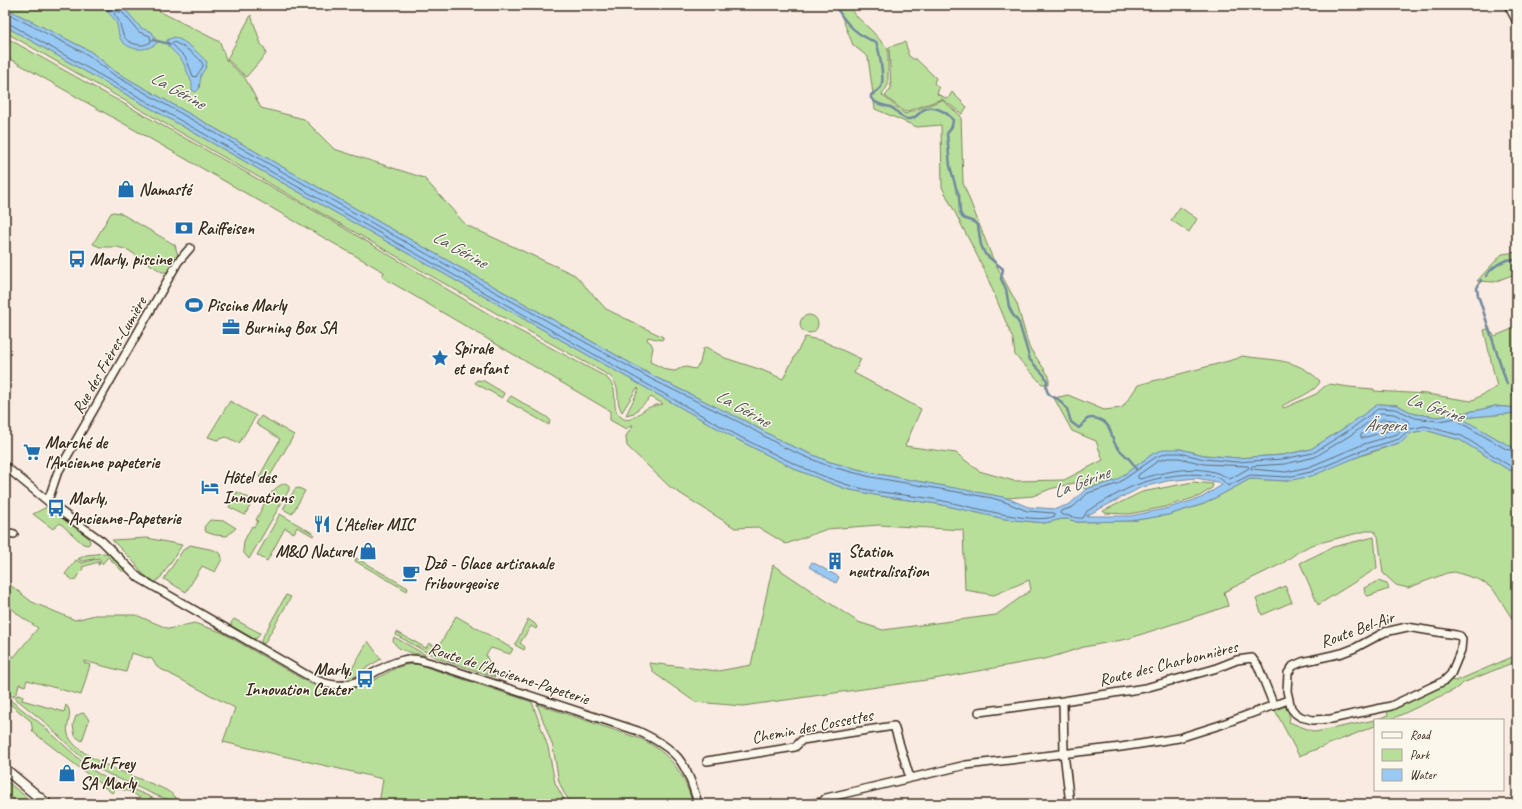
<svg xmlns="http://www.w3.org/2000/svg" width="1522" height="809" viewBox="0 0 1522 809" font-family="Caveat,sans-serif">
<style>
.green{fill:#b8df9a;stroke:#7a845c}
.water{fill:#98c9f4;stroke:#73899e;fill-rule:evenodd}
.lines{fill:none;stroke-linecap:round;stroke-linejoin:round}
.shore{stroke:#606a74;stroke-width:1}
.stream{stroke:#73899e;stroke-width:2.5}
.minor-casing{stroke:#3b2a1e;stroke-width:10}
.secondary-casing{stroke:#3b2a1e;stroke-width:12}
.minor{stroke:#fbf7ec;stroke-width:7}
.secondary{stroke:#fbf7ec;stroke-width:9}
.labels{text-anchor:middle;stroke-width:3;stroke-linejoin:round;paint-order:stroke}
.poi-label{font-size:17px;font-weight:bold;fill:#3b2a1e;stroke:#fbf7ec;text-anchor:start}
.street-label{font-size:17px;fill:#3b2a1e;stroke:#fbf7ec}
.water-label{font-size:18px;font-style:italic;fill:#525254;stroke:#fbf7ec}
</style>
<rect width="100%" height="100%" fill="#faebe2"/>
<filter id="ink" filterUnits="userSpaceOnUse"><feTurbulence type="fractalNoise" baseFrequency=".025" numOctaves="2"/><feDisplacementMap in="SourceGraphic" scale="8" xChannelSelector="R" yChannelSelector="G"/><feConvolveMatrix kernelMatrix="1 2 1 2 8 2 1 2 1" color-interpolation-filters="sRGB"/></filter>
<g filter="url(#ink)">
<path class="green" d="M5 5H147L220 42 226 60 245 78 261 108 304 119 334 149 424 178 466 225 575 275 606 309 663 337V339L661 340 648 337 647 340 651 343 653 348 650 362 667 370 675 371 681 368 686 367 695 369 700 363 703 349 706 347 725 358 762 370 783 379 805 337 823 341 861 359 854 373 921 409 905 446 956 453 979 471 1014 481 1064 480 1103 460 1096 441 1072 431 1054 398 1068 395 1104 410 1122 408 1138 385 1236 359 1242 356C1273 361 1295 357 1320 381 1317 392 1292 400 1282 406L1284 408 1316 394 1325 386 1330 384 1349 387 1374 389V391L1427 394 1471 401 1497 387 1484 330 1488 329 1495 336 1517 327V408L1495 406 1479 410 1438 417 1415 414 1397 405 1378 404 1349 425 1311 449 1283 455 1238 458 1204 455 1180 449 1154 453 1115 481 1086 489 1074 483 1050 489 1033 496 1007 498 873 473 830 462 787 444 745 421 655 377 395 231 116 72 90 51 13 12 5 8Z
M837 5H853V13L872 31 888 49V85L882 95 905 114 942 100 961 116 963 183 992 257 1017 304 1029 347 1049 376V384H1042L1015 355 1013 339 983 267 942 187 941 125 917 127 875 109 868 57 853 45Z
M251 15 261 44 265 49 266 54 246 77 227 59Z
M5 26 740 441 797 470 846 489 880 496 938 504 1005 519 1045 523 1062 519H1068L1077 522 1130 521 1168 515 1204 504 1250 479 1287 481 1402 442 1411 433 1425 430 1460 440 1509 470 1517 472V626L1493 589 1480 580 1455 572 1447 573 1408 588 1396 585 1383 573 1378 536 1374 531H1366L1311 545 1298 552 1283 563 1224 592 1228 606 1127 639 1084 647 1049 658 934 679 743 706 695 702 654 673 649 663 718 671 751 665 773 565 858 622 883 630 996 615 1031 590 1029 580 994 595 965 590 963 530 879 525 827 529 786 544 758 527 735 528 670 487 627 446 626 436 633 425H631L626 429 610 420V411L382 277 384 272 5 56V37L327 218 499 320 606 377C610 381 613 385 614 390 616 399 612 410 621 417 629 424 636 415 643 411 649 406 657 405 663 404L651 397 634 413 626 415 639 389 637 388 622 412C614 399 623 390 610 376L501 316 5 32Z
M905 42 908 51V55L913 59H916L936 78 934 83 939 88 937 94 948 99 952 92 967 107 962 114 942 99 905 112 885 96 891 89 889 47Z
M1180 207 1197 219 1189 232 1171 220Z
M113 212 120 213 175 245 178 256 168 272H162L128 250 117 247H100L93 244 111 213Z
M1517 252V273L1494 282 1477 281 1502 254Z
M800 324a9 9 0 1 1 18 0a9 9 0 1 1-18 0Z
M477 380 484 381 504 393 502 398 475 383Z
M511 396 547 417 550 420 549 425 507 401Z
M230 401 256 416 239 443 226 437 217 440 208 437Z
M1517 413V449L1508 445 1460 418Z
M261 416 294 435 267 481 259 477 280 439 256 424Z
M1193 482 1213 484 1212 488 1200 496 1165 507 1129 514 1105 513 1103 511 1142 492Z
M286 483 289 487V490L249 559 243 552 244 541 252 526 254 527 258 521 256 520C263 507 270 487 286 483Z
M299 488 305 491 292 514 283 509 295 489Z
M237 492 253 500 245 515 229 507Z
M47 507 89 538 90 543 88 545 83 544 60 523 53 529 33 514Z
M280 514 314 534 313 536 297 527 294 533 285 528 267 561 257 555Z
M210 520 225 521 236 528 227 536 215 535 206 532 204 527Z
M1374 537 1377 568 1318 605 1300 563 1333 547Z
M147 538 182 545 161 577 154 583 142 573 135 563 112 540Z
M190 545 214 550 221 554 222 559 215 572 202 566 186 592 164 579 183 550Z
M105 553 109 554 125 571H122L108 557 102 564 99 558 82 561 78 559 86 555Z
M356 558 408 588 407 591 355 561Z
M96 559 99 561 100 564 98 565V562L82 567 83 569 74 581 65 574 76 560 82 563Z
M5 581 32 602 75 620 95 615H136L169 629 194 623 221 632 311 684 339 692 365 685 396 668 405 665 417 664 532 702 548 747 555 783 561 794 567 804H379L383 779 223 742 235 708 157 667 152 659 131 653 126 672 84 661V663L90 665 81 695 27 680 25 686 19 684 17 692 13 697 5 691V665H6L12 659 10 656 11 655 14 657 38 628 20 616 5 602Z
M1378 581 1387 584 1389 589 1368 596 1365 594 1364 588Z
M1285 586 1292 602 1262 615 1256 599Z
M286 595 291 597 264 644 261 642V640Z
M456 616 513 649 510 654 491 648 486 655 495 677 437 658 396 635 397 632 426 648 429 643 438 648Z
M234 619 260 633 257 638 254 639 232 626 231 623Z
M528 619 535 624 537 627 536 629 531 626 520 643 525 647 524 650 515 645Z
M394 637 426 655V656C416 653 396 652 393 640Z
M368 641 381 659 359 672V674L351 679H346Z
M1517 655V661L1463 683 1454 690 1390 720H1375L1388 715 1387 710 1450 680 1456 681Z
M17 695 23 696 22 700 64 712 66 705 68 707C73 716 64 727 69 737 81 761 142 778 166 790 172 793 177 799 182 804L155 795 106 773 92 765 79 755 42 720 15 698Z
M5 696 41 724 89 768 104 777 162 802C149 809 141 797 131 792 127 790 121 790 116 788L112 793 33 732 31 721 5 700Z
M537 704 641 739C671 754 683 772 693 804H572L564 793 559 782 553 747Z
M1285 706 1289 712V716L1290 717 1289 722 1315 732 1375 720V726L1299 756 1275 710Z
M82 713 85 714 89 720 82 741 75 736 73 725 76 716Z
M5 780 35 804H19L5 792Z"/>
<path class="water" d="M116 7 125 9 141 28 152 32 157 43C147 52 129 51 121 40 117 34 119 25 114 19 112 16 109 14 106 10L108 8Z
M5 8 90 51 116 72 395 231 655 377 745 421 787 444 830 462 873 473 993 495 1007 498 1028 507 1056 509 1070 504 1086 489 1115 481 1154 453 1166 449H1180L1204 455 1238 458 1283 455 1311 449 1349 425 1378 404 1397 405 1415 414 1438 417 1479 410 1495 406 1517 408V413L1461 418 1508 445 1517 449V472L1509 470 1460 440 1425 430 1411 433 1402 442 1367 453 1312 476 1287 481 1250 479 1204 504 1168 515 1130 521 1077 522 1068 519H1062L1045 523 1005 519 938 504 880 496 846 489 797 470 740 441 12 30 5 26ZM1196 478 1217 482 1222 485 1201 498 1165 509 1130 516H1086L1140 488 1167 481Z
M174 37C188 42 197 52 207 62L206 67 201 75 199 89 196 92 192 90V83L182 60 168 46 167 40Z
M812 562 839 577 836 583 809 567Z"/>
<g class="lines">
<path class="shore" d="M117 11 123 13 139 32 150 36 151 42C145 45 142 46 135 44 117 39 125 24 114 14Z
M5 12 88 55 114 75 393 235 653 380 743 424 785 448 828 466 871 477 992 498 1005 502 1027 511 1054 513 1055 516C1035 526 963 504 938 500 908 494 875 494 845 484 809 472 776 455 742 438L8 23H5
M173 42C179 43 204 59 203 66 202 69 197 74 196 77L193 76 186 58 173 45Z
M1381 413 1394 414 1408 421 1409 423 1397 434 1364 444 1309 467 1286 472 1251 469 1252 466 1285 464 1315 457 1354 433Z
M1383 419 1393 420 1398 422V424L1394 429 1363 438H1361V435Z
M1517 452 1506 449 1461 423 1457 418 1438 421 1415 418 1396 409 1379 408 1351 429 1313 453 1283 459 1237 462 1204 459 1180 453H1167L1156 457 1117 484 1088 493 1073 507 1061 511 1060 513 1062 515C1069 515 1076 519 1083 518L1087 511C1104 502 1121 490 1139 484 1161 476 1197 470 1219 478 1223 480 1225 483 1228 486L1250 475 1287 477 1311 472 1366 449 1399 439 1410 429 1425 426 1462 436 1510 466 1517 468
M1168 458H1179L1204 464 1248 466 1249 468 1230 479C1202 462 1169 471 1140 479L1138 478V475L1158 461Z"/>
<path class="stream" d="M835 5C844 22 858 36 876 42 879 49 885 80 881 87 879 90 874 93 871 95V98C875 104 883 105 890 107 897 109 900 118 907 119 914 120 918 114 923 110 933 104 947 112 953 120L952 126 947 134 950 166 956 188 959 195 960 213 963 218 974 222 978 226 981 245 985 254 1003 269 1001 279 1006 289 1009 307 1013 315 1019 323 1030 360 1044 375 1047 381 1046 388 1048 393 1051 396 1058 399 1067 409 1071 422 1079 428C1082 426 1084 421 1087 419 1095 416 1106 421 1109 428 1113 435 1112 442 1118 448 1124 455 1133 460 1136 469
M103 7 110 10
M153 40 170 44
M1486 276C1489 270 1500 262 1507 260 1510 259 1514 260 1517 261
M1481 280 1477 288 1478 295 1507 384
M1512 389 1517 406"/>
<g class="minor-casing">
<path id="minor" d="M1508 5 1517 22
M5 466 56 508 102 541 139 578 312 678C356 699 366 669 403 660 413 657 424 661 434 664L638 731C677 749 687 762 698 804
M47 500 50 495 57 474 178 262 190 248
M5 532 14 534
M1407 627 1456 635 1460 636 1462 639 1461 650 1451 674 1444 681 1391 706 1331 719 1313 720 1301 717 1295 713 1291 708 1287 691 1288 673 1293 666 1302 662 1342 653 1355 648 1385 632Z
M1063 701 1064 753 1070 804
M979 712 1063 701 1145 688 1214 669 1237 660 1252 658 1258 666 1274 706
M707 761 795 747 802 740 894 726 910 778
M811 804 822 802 826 798 966 765 1121 747 1179 738 1220 725 1288 700
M1303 804H1304"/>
</g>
<g class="secondary-casing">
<path id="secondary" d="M5 769 47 804"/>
</g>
<use href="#minor" class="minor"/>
<use href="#secondary" class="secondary"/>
</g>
</g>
<defs>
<g id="shop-bare" transform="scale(1.38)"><path d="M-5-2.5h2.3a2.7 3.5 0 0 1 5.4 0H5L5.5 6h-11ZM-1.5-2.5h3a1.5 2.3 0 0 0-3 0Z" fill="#1f6fb2" stroke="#fbf7ec" stroke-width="2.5" paint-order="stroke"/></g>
<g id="bank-bare" transform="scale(1.38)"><path d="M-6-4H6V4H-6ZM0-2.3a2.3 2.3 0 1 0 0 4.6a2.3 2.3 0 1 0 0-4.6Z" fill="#1f6fb2" stroke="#fbf7ec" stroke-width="2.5" paint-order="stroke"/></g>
<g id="bus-bare" transform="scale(1.38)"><path d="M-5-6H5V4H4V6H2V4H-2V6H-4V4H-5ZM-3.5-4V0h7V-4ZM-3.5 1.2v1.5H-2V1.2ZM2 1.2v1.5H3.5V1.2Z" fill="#1f6fb2" stroke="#fbf7ec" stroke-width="2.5" paint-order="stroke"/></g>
<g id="stadium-bare" transform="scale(1.38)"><path d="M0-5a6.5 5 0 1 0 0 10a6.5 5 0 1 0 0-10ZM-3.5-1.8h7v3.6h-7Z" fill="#1f6fb2" stroke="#fbf7ec" stroke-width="2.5" paint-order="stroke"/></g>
<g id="office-bare" transform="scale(1.38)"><path d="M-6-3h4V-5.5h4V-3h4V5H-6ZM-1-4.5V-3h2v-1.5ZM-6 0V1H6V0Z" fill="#1f6fb2" stroke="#fbf7ec" stroke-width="2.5" paint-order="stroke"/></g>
<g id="sight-bare" transform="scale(1.38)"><path d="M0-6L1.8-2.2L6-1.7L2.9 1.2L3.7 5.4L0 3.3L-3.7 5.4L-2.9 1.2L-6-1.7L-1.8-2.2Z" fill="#1f6fb2" stroke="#fbf7ec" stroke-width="2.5" paint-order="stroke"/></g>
<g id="supermarket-bare" transform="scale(1.38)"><path d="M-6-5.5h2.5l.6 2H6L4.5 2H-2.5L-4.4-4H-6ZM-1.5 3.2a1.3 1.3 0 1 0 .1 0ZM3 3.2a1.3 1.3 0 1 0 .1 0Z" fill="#1f6fb2" stroke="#fbf7ec" stroke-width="2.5" paint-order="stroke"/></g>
<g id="hotel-bare" transform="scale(1.38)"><path d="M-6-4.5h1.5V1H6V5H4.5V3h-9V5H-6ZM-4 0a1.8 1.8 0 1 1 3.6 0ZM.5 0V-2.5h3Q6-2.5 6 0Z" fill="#1f6fb2" stroke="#fbf7ec" stroke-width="2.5" paint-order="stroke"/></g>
<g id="restaurant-bare" transform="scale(1.38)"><path d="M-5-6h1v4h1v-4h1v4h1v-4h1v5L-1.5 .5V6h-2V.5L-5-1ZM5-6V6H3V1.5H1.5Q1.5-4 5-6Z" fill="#1f6fb2" stroke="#fbf7ec" stroke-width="2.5" paint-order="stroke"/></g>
<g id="building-bare" transform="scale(1.38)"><path d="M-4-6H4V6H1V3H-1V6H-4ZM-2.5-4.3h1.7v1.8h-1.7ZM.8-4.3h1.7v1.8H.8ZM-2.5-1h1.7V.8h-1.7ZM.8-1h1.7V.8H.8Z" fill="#1f6fb2" stroke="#fbf7ec" stroke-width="2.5" paint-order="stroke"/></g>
<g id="cafe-bare" transform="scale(1.38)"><path d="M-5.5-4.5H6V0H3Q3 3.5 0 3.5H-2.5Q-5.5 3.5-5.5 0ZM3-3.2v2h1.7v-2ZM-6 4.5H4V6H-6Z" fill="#1f6fb2" stroke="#fbf7ec" stroke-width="2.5" paint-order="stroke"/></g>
</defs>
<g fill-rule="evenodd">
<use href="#shop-bare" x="126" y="189"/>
<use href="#bank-bare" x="184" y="228"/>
<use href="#bus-bare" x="77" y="259"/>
<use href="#stadium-bare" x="194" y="305"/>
<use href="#office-bare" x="231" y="327"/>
<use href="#sight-bare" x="440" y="358"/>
<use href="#supermarket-bare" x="32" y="452"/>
<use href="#hotel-bare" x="210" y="487"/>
<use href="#bus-bare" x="56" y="508"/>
<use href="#restaurant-bare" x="322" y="524"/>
<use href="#shop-bare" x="368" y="551"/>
<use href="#building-bare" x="835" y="561"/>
<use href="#cafe-bare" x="411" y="573"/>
<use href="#bus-bare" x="365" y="679"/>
<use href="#shop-bare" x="67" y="773"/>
</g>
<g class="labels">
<g class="poi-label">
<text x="139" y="195">Namasté</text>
<text x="197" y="234">Raiffeisen</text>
<text x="90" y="265">Marly, piscine</text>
<text x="207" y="311">Piscine Marly</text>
<text x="244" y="333">Burning Box SA</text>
<text x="453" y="354">Spirale<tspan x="453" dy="20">et enfant</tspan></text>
<text x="45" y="448">Marché de<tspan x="45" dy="20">l'Ancienne papeterie</tspan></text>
<text x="223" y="483">Hôtel des<tspan x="223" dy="20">Innovations</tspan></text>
<text x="69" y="504">Marly,<tspan x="69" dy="20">Ancienne-Papeterie</tspan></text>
<text x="335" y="530">L'Atelier MIC</text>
<text x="355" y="557" text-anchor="end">M&amp;O Naturel</text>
<text x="848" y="557">Station<tspan x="848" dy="20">neutralisation</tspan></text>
<text x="424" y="569">Dzô - Glace artisanale<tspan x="424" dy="20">fribourgeoise</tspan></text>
<text x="352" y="675" text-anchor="end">Marly,<tspan x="352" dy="20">Innovation Center</tspan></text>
<text x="80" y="769">Emil Frey<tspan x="80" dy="20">SA Marly</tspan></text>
</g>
<g class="street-label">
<text transform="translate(109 355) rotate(-60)" y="6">Rue des Frères-Lumière</text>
<text transform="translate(1357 629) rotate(-20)" y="6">Route Bel-Air</text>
<text transform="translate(1168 663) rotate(-14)" y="6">Route des Charbonnières</text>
<text transform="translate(509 673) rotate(18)" y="6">Route de l'Ancienne-Papeterie</text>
<text transform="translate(812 726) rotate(-11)" y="6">Chemin des Cossettes</text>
</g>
<g class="water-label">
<text transform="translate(178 90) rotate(29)" y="6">La Gérine</text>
<text transform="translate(460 249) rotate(29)" y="6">La Gérine</text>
<text transform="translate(1435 407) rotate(19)" y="6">La Gérine</text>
<text transform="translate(743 408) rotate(29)" y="6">La Gérine</text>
<text x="1385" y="431">Ärgera</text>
<text transform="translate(1081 482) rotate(-21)" y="6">La Gérine</text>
</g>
</g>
<rect width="1522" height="809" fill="none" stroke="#fbf7ec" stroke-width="20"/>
<rect x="10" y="10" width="1502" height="789" fill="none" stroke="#3b2a1e" stroke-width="1.5" filter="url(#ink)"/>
<rect x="1374" y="719" width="130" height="72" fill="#fbf7ec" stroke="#aea59a"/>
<rect x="1382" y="732" width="20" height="6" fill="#fbf7ec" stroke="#aea59a"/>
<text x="1410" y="739" font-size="12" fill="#3b2a1e">Road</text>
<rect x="1382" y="749" width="20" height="12" fill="#b8df9a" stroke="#aea59a"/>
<text x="1410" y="759" font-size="12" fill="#3b2a1e">Park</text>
<rect x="1382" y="769" width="20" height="12" fill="#98c9f4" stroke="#aea59a"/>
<text x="1410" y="779" font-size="12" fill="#3b2a1e">Water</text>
</svg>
